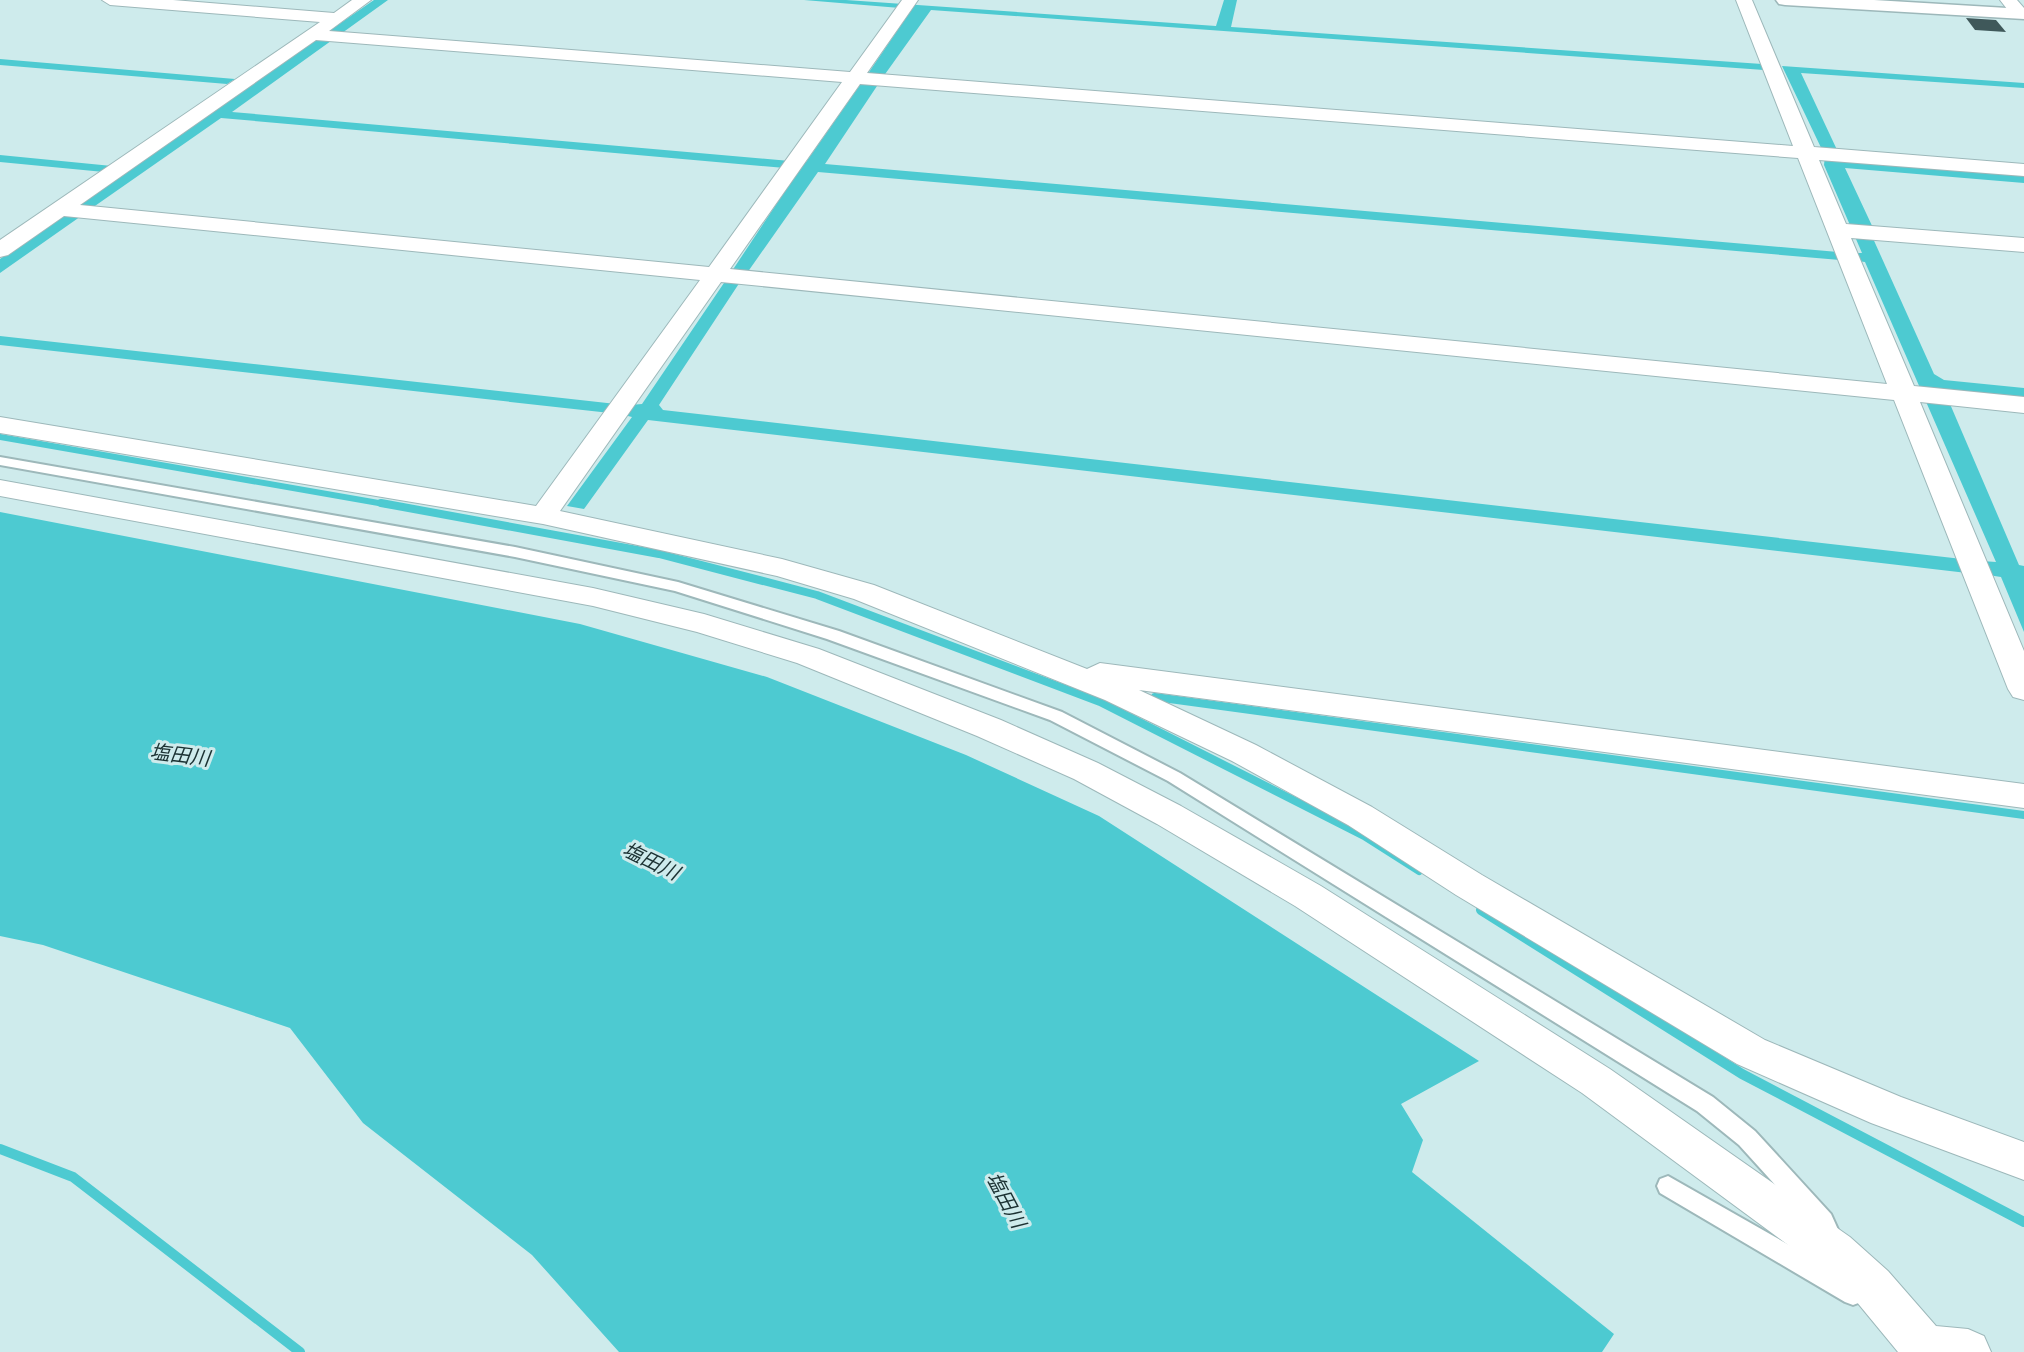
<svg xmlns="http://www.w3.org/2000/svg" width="2024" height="1352" viewBox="0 0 2024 1352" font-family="'Libre Baskerville','Noto Sans JP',serif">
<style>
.water{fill:#4dcad1}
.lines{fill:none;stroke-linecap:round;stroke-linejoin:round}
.stream-far2{stroke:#4dcad1;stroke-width:6}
.stream-far1{stroke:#4dcad1;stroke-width:8}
.stream{stroke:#4dcad1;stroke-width:10}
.building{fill:#3f585a}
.lane-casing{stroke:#9db8ba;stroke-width:4}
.street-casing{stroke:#9db8ba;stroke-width:2}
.secondary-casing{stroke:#9db8ba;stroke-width:3}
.lane{fill:#fff;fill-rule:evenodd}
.street{fill:#fff;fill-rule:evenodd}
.secondary{fill:#fff;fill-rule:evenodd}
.labels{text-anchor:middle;stroke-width:6;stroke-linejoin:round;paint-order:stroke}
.water-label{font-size:20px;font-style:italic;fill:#1b3132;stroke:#ceebec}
</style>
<rect width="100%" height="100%" fill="#ceebec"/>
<path class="water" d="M374 0H388L232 112 790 161 785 168 221 118 92 208 74 207Z
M804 0H846L1216 26 1224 0H1237L1231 27 1762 64 1764 70 931 10 883 77 867 75 912 9Z
M0 59 235 79 227 84 0 65Z
M1782 66 2024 83V88L1801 73 1838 152 2024 176V183L1845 168 1874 230 1871 234 1934 374 1944 380 2024 388V398L1944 390 2019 565 2024 566V632L2001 577 1988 575 1982 561 1996 562 1865 262 1858 261 1855 253H1862L1824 165 1825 156Z
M862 82 879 83 825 164 1838 252 1840 260 818 172 747 273 732 271 799 170V161L806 162Z
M0 155 112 166 104 172 0 162Z
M66 213 84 214 0 273V259Z
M726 280 740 282 659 405 663 410 1962 559 1967 573 648 420 584 509 567 506 632 417 624 415 630 405 642 404Z
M0 336 616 404 610 413 0 345Z
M0 512 580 624 767 677 966 755 1099 816 1479 1061 1401 1104 1423 1140 1412 1172 1614 1334 1602 1352H619L532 1255 363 1123 290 1028 43 945 0 936Z"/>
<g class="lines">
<path class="stream-far2" d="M0 437 390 505"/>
<path class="stream-far1" d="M381 503 659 554 817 595 1100 702 1364 836 1419 871
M1155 697 2024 815"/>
<path class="stream" d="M1481 910 1742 1074 2024 1222
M0 1149 73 1177 300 1352"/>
</g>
<path class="building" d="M1966 18 1996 20 2006 32 1975 30Z"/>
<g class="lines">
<g class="lane-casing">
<path id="lane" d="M0 457 515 547 678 582 839 631 1062 712 1180 773 1713 1097 1755 1131 1831 1214 1840 1234 1836 1242 1828 1245 1820 1242 1814 1228 1739 1145 1697 1111 1168 781 1050 720 827 639 675 591 515 557 0 465Z
M1668 1176 1861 1286 1865 1294 1861 1302 1853 1305 1845 1302 1660 1193 1657 1186 1660 1179Z"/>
</g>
<g class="street-casing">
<path id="street" d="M102 0H173L334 13 352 0H371L329 31 850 72 902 0H918L867 73 1793 146 1736 0H1752L1814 147 2024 164V176L1819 160 1846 224 2024 238V252L1851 238 1914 386 2024 397V413L1920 402 2024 651V700L2013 697 2008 689 1894 400 721 282 560 511 782 559 874 585 1087 669 1100 663 2024 784V808L1139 690 1256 745 1372 807 1482 875 1765 1040 1901 1097 2024 1142V1180L1871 1123 1737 1064 1456 895 1348 825 1232 761 1105 700 854 599 777 576 543 524 0 433V417L536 506 700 280 64 216 8 255 0 257V240L320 22 110 5ZM316 40 842 82 709 267 80 205ZM860 84 1798 158 1887 384 730 269Z
M2000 0H2017L2024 8V18H2014Z
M0 480 593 588 704 614 819 649 1001 720 1098 763 1181 806 1321 886 1610 1069 1850 1237 1888 1271 1936 1326 1968 1329 1984 1336 1991 1352H1898L1856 1301 1818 1267 1582 1093 1295 906 1157 824 1074 779 977 736 797 663 697 632 593 606 0 496Z"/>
</g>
<g class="secondary-casing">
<path id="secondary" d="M1776 0H1874L2024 9V19L1785 5 1779 4Z"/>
</g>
<use href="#lane" class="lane"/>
<use href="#street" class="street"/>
<use href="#secondary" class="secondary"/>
</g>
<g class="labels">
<g class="water-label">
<text transform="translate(180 755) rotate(7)" y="7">塩田川</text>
<text transform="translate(651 861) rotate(26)" y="7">塩田川</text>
<text transform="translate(1006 1200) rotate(62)" y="7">塩田川</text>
</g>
</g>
</svg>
